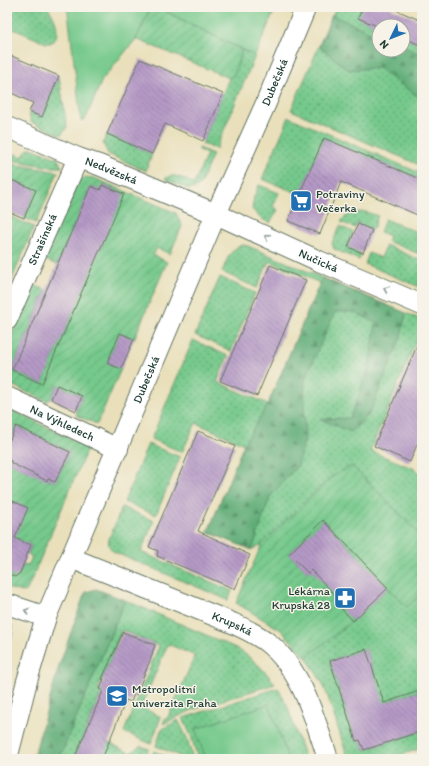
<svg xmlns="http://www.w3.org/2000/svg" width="429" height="766" viewBox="0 0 429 766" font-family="Itim,sans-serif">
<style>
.grass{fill:url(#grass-dots);stroke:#4a8360}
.forest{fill:url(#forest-firs);stroke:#407556}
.park{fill:#76c98c;stroke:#4a8360}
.garden{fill:url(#garden-furrows);stroke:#4a8360;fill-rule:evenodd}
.building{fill:url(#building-back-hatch)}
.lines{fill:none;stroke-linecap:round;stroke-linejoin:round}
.minor-casing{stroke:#667663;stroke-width:22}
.minor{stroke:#fff;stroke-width:20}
.oneway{stroke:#8f9e9a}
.labels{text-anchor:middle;stroke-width:3;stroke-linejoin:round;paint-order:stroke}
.street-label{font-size:12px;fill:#1f3d34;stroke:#f7f3e8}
.poi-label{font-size:12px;fill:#1f3d34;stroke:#f7f3e8;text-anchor:start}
</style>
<defs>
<pattern id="grass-dots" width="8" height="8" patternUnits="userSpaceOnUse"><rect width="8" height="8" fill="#76c98c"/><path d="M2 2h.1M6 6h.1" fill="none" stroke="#60a473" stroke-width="1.8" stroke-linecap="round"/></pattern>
<pattern id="forest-firs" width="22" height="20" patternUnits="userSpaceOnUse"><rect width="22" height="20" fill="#60ad78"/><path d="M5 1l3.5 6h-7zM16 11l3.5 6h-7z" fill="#4f8e63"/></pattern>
<pattern id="garden-furrows" width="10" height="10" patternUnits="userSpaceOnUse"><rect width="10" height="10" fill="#76c98c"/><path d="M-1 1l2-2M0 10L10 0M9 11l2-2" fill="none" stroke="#60a473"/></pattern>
<pattern id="building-back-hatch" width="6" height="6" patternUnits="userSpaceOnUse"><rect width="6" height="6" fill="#b599c6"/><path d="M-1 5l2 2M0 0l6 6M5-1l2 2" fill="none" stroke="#937ea2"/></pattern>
</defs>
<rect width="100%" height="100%" fill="#f7f3e8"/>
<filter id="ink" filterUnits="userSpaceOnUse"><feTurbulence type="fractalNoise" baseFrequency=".025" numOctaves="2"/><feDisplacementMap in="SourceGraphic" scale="8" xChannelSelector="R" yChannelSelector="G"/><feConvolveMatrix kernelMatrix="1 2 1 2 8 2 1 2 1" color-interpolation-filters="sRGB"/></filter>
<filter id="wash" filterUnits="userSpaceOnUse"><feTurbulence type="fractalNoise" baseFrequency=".012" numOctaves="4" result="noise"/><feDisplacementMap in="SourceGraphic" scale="16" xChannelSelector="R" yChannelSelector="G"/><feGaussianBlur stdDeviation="0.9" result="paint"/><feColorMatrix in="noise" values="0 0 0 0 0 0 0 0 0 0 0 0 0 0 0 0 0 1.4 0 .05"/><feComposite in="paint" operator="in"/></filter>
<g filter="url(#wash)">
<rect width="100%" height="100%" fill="#e9e0bb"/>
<path class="grass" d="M12 7H47C54 15 61 31 54 41L50 43H46L11 28C5 21 8 15 12 7Z
M336 7H363L379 27V50H403V37L422 46V166L291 110Z
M242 50 255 56 216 149 202 144 229 78 234 75Z
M59 76 67 127 66 129 61 135 31 122 29 112 42 117Z
M289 117 422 174V180L324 138 300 194 262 179Z
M107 134 152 154 146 171 108 154 103 143Z
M31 148 57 158 62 167H50L7 159V151L22 157 27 150Z
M199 148 213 154 200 185 196 188 188 189 165 179C173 171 185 180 194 184L207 154 199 150Z
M259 185 279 193 273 206 278 210 270 223 261 219 252 209 254 197Z
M366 212 378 216 373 229 357 223 355 228 341 222C346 213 357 212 366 212Z
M385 219 422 234V255L387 241 389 236 380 232Z
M340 226 353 232 347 247 361 254 359 260 334 249 332 243Z
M243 245 248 246 422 320V327L370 451 413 468 422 475V537L352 466 331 477 262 544 252 550 208 532 244 444 196 423 182 452 151 439 193 340 228 356 217 382 268 404 320 283 269 261 257 288 222 272C227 260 230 248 243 245Z
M386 245 422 261V288L365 264 369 253 381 258Z
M220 277 255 293 231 351 195 335Z
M148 444 180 457 156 515 124 502Z
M122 507 154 521 141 552 232 591 228 600 114 552C110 548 107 545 109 539Z
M388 588 407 607 422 593V690L375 706 378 685 366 649 330 661 356 741 360 740 364 750 422 731V748L388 759H348L328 697 322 682 306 657 360 615Z
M125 600 236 648C252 658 264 669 275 684L192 710 163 724 165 718 167 719 195 656 168 644 141 707 161 717 151 744 124 732 159 646 122 630 98 689 102 691 74 759H59Z
M7 619C17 627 11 639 7 650Z
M278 688 287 705 305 759H288L269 704 196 729 206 759H198L191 736 183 718Z
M178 720 187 738 193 759H186L156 746 161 730Z
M107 742 130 753 141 746 149 749 144 759H105L101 757Z
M154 751 172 759H150Z"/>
<path class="forest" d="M332 15 379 36V50H403V46L420 54 422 53V95H416L378 68 348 70 319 46Z
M322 278 406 313 400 340 369 415 351 432 320 419 350 418 369 367 376 323 354 312H335L305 379 304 398 305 439 298 465 270 497 252 550 208 532 244 444 268 404Z
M96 589 125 600 59 759H33L58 669 84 595 86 592Z"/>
<path class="park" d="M65 7H151L136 39 102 80 86 118 81 121 68 12Z
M157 7H276L255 56Z
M269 704 288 759H206L195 729Z"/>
<path class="garden" d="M151 7H157L242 50 234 75 229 78 136 39Z
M7 163 58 172 36 223 24 218 36 190 7 178Z
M86 177 94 178 176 213 182 226 170 254 157 248 153 255 167 262 134 339 120 333 107 363 121 369 97 424 77 416 76 411 82 396 57 385 51 399 46 401 7 383V346L34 285 46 290 12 370 42 384 123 194 103 185 100 190 91 186 57 265 44 259 73 192 80 180Z
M7 215 34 227 10 284 7 283V263L11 255 8 253 10 249 7 248Z
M7 408 88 447 27 590 23 592 7 588V573L17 578 24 565 28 566 32 557 28 555 31 545 7 535V459L20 468 55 482 70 452 17 426 7 448ZM13 501 28 508 9 509Z
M352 466 422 537V593L407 607 323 520 289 554 308 573 314 567 341 595 335 602 353 621 306 657 281 630 236 603 262 544 331 477Z"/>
<g id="blocks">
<path class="building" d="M363 7H389L422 21V46L403 37V26L379 27 358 18Z
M7 54 59 76 42 117 29 112 33 103 7 91Z
M140 59 223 94 203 141 165 124 152 154 107 134Z
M324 138 422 180V217L341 182 320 234 288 221Z
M7 178 36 190 24 218 7 211Z
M102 185 124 194 42 384 12 370 91 186 100 190Z
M358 224 372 230 363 253 348 247Z
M270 265 306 280 257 396 220 381Z
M120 333 134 339 121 369 107 363Z
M422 334V432L410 462 374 446Z
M57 385 82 396 76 411 51 399Z
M16 426 70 452 55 482 48 479 47 481 11 463V461L7 459V446Z
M198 431 235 446 198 531 250 555 235 589 157 556 158 551 149 547Z
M13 501 28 508 15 538 31 545 20 573 15 577 7 573V514Z
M323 520 388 588 353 621 335 602 338 598 311 570 308 573 289 554Z
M123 632 155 645 152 653H153L136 695 134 694 131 702 126 700 102 759H74L103 691 100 689 104 679H102Z
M366 649 384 703 422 690V731L364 750 360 740 356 741 330 661Z"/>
</g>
</g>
<g filter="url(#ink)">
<use href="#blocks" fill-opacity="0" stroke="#667663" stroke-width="1"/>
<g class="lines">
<g class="minor-casing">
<g id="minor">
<path id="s1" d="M7 127 78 158 99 165 216 214 319 261 422 305"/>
<path id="s2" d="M7 320 78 158"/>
<path id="s3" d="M7 397 118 449"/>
<path id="s4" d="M71 558 230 622C243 628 257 634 268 643 302 670 315 719 328 759"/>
<path d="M7 604 46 617"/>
<path id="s5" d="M7 759 27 681 46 617 216 214 266 103 306 7"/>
</g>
</g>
<use href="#minor" class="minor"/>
</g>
<defs><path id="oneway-chevron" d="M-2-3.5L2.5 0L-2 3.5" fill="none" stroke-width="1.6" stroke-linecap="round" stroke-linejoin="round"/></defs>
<g class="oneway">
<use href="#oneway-chevron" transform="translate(267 237) rotate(-156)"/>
<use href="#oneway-chevron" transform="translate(386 289) rotate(-157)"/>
<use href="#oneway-chevron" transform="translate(27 611) rotate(-161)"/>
</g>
</g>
<defs>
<g id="supermarket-square" transform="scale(1.15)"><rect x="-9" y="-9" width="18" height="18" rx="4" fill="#1f6fb2" stroke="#f7f3e8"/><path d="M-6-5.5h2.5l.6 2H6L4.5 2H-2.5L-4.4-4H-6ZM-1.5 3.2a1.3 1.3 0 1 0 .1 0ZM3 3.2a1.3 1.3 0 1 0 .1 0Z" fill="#fff"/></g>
<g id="pharmacy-square" transform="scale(1.15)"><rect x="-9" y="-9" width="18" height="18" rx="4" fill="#1f6fb2" stroke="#f7f3e8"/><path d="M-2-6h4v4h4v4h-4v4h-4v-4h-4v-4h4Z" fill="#fff"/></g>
<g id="university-square" transform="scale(1.15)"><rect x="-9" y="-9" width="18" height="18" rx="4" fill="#1f6fb2" stroke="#f7f3e8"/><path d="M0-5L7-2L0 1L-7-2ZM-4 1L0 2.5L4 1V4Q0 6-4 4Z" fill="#fff"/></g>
</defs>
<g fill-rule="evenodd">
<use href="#supermarket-square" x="301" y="201"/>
<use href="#pharmacy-square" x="345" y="598"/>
<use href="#university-square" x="117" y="696"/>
</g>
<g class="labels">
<g class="street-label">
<text dy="4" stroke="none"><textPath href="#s5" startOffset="729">Dubečská</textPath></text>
<text dy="4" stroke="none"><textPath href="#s1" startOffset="113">Nedvězská</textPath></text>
<text dy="4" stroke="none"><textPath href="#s2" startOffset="88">Strašínská</textPath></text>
<text dy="4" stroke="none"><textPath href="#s1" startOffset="339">Nučická</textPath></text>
<text dy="4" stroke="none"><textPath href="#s5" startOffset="405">Dubečská</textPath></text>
<text dy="4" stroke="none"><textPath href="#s3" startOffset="61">Na Výhledech</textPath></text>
<text dy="4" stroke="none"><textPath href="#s4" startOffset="174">Krupská</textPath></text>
</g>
<g class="poi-label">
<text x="316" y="198">Potraviny<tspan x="316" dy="14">Večerka</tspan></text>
<text x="330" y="595" text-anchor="end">Lékárna<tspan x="330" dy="14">Krupská 28</tspan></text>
<text x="132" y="693">Metropolitní<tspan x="132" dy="14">univerzita Praha</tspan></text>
</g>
</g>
<rect width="429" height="766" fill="none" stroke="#f7f3e8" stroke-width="24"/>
<g transform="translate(391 38) rotate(227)"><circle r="19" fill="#f7f3e8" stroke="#a1aaa0"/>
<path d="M0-3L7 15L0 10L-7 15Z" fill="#1f6fb2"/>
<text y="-6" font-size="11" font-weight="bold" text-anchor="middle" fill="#1f3d34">N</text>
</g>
</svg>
